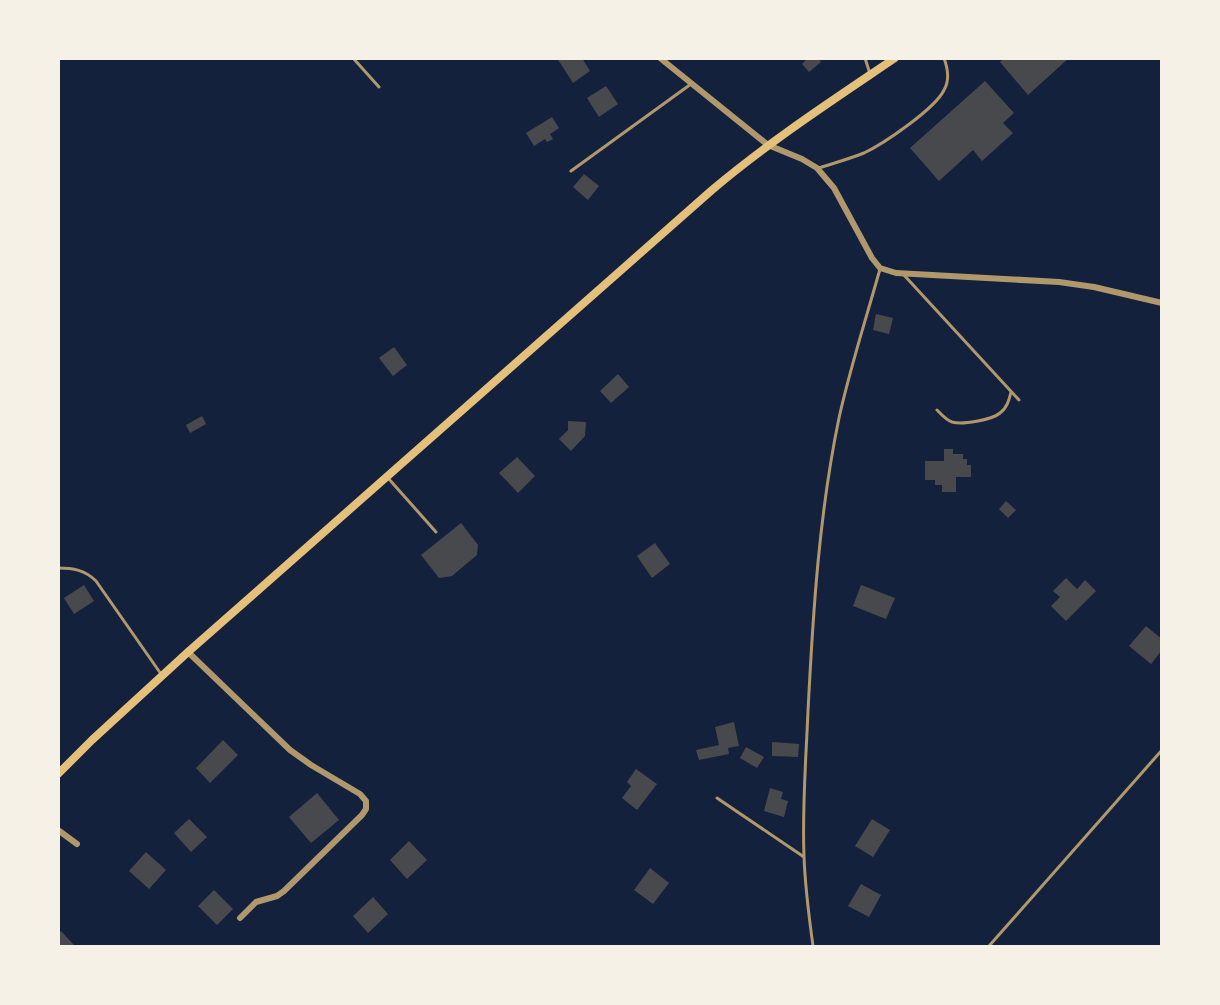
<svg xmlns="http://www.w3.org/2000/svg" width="1220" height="1005" viewBox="0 0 1220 1005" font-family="'DM Sans',sans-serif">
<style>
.building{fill:#48494c}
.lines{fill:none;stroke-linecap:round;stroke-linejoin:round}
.service{stroke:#b1986c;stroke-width:3}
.minor{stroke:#b1986c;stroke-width:6}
.secondary{stroke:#e5c07b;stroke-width:8}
</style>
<rect width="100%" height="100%" fill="#14213d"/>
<path class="building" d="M557 58H582L590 71 573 83Z
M808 58H818L821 62 809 72 802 64Z
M1004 58H1069L1028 95 1000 62Z
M985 81 1014 113 1003 123 1013 133 982 161 973 150 939 181 910 148Z
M606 86 618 104 599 117 587 98Z
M552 117 559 128 550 134 553 139 547 142 545 139 534 146 526 133Z
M584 174 599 186 588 200 573 187Z
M876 314 893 318 889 334 873 330Z
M394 347 407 365 393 376 379 358Z
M618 374 629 387 611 403 600 391Z
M202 416 206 424 190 433 186 425Z
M568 421 586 422 585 436 571 451 559 439 568 430Z
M944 449H953V454H963V459H967V465H971V477H956V492H942V485H935V480H925V461H944Z
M517 457 535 476 518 493 499 473Z
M1006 501 1016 510 1008 518 999 509Z
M461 523 478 545 477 555 452 576 439 578 421 555Z
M655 543 670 564 652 578 637 556Z
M1066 578 1077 589 1085 580 1096 591 1066 621 1051 606 1060 597 1053 591Z
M84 585 94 601 74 614 64 598Z
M861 585 895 598 886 619 853 606Z
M1146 626 1162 639V650L1151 664 1129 646Z
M734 722 739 746 728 748 729 754 699 760 696 750 719 745 715 727Z
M223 740 238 755 210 783 196 768Z
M772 742 799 744 798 757 772 756Z
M746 747 764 757 757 768 740 758Z
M636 769 657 784 637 810 622 798 631 786 627 782Z
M770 788 783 792 781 799 788 801 784 817 764 811Z
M317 793 339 820 311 843 289 817Z
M189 819 207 837 191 852 174 833Z
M872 819 890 830 873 857 855 846Z
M409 841 427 860 407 879 390 860Z
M146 852 166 870 149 889 129 871Z
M650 868 669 883 653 904 634 890Z
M861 884 881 895 869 917 848 906Z
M214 890 233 909 217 925 198 906Z
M373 897 388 914 368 933 353 916Z
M61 931 74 945 73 946H58V934Z"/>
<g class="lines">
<path class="service" d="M353 58 379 87
M865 58 870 74
M819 168C834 163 849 159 864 153 883 144 935 109 944 90 950 80 948 69 944 58
M571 171 691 84
M903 274 1019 400
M937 410C942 415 946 420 952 422 962 425 992 420 1000 413 1007 408 1009 400 1011 392
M388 478 436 532
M58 568C73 568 85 570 96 581L161 674
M717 798 804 857
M813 946C809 917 805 886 804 856 802 808 806 759 808 711 813 613 819 514 839 418 850 368 866 319 880 269
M989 946 1162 750"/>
<path class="minor" d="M660 58 768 145 802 159 817 168 834 188 872 258 880 268 896 273 1059 282 1094 287 1162 303
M188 652 290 750 311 765 360 794 366 801V809L362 815 284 891 277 896 256 902 240 918
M58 830 77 844"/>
<path class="secondary" d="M58 774 92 740 188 652 712 190C770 141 833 100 895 58"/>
</g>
<rect width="1220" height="1005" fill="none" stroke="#f6f1e7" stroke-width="120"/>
</svg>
